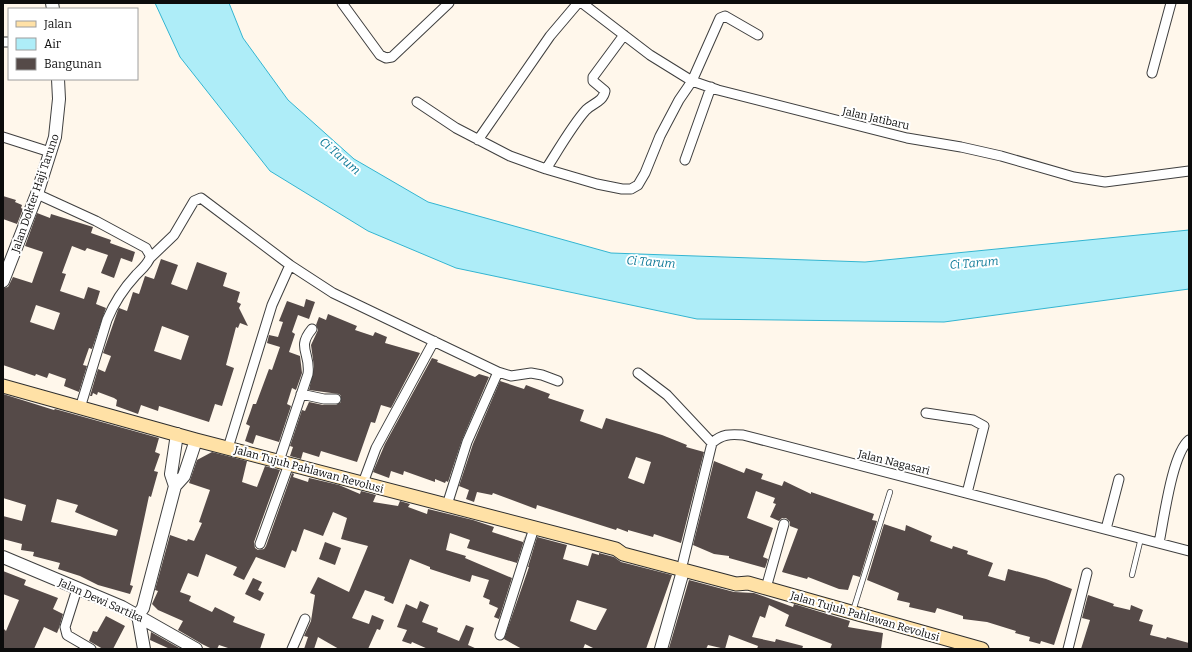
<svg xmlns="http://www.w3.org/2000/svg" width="1192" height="652" viewBox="0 0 1192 652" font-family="Bitter,serif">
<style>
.water{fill:#aeedf8;stroke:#33b5d1}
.building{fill:#554a48;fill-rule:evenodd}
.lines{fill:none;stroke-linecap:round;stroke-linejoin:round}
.service-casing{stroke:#3f3f3f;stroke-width:6}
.minor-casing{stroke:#3f3f3f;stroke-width:11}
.tertiary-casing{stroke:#3f3f3f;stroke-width:14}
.secondary-casing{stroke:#2e2e2e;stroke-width:15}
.service{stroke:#fff;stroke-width:4.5}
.minor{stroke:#fff;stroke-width:9}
.tertiary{stroke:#fff;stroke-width:12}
.secondary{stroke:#ffe1a6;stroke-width:13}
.labels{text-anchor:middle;stroke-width:4;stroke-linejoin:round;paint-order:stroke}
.street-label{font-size:11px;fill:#0c0c0c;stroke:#fff}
.water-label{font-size:12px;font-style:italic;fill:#127c9a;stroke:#fff}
</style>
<rect width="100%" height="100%" fill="#fff7eb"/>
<path class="water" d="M155 3H229L243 38 288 100 354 159 428 202 611 253 865 262 1189 230V289L944 322 697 319 456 268 368 231 270 171 180 57Z"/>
<path class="building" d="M3 196 16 200 15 202 22 205 21 208 23 209 17 224 3 219Z
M37 213 50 218 51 214 93 227 91 233 111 240 110 243 135 252 132 262 121 258 114 278 101 273 108 255 87 248 85 251 72 246 62 273 66 274 60 291 84 299 88 287 100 291 96 304 106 308 92 349 89 348 83 365 87 366 79 392 64 386 66 379 49 373 47 378 36 374 35 376 3 365V288L8 287 13 277 32 283 43 252 25 246ZM36 305 60 313 54 330 30 322Z
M161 259 178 265 171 284 187 290 197 262 227 273 223 286 240 292 237 302 241 304 239 308 248 326 240 323 238 328 236 327 226 365 234 368 222 406 215 404 209 422 159 406 158 411 141 405 138 414 116 406 117 400 114 398 98 392 97 395 93 393 92 396H90L98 369 105 372 111 356 103 353 118 310 119 308 127 311 133 292 139 294 145 276 154 279ZM162 326 189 336 181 360 154 351Z
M306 299 315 302 309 319 298 315 292 332 295 334 289 352 300 356 302 373 296 390 292 388 287 404 291 406 279 442 256 435 253 444 245 441 250 426 246 424 250 413 253 404H256L269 369 272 370 280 347 267 343 269 335 278 337 283 322 279 321 287 301 304 307Z
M328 314 357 326 355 330 373 336 375 332 387 337 385 343 420 353 391 408 381 405 375 423 371 422 357 462 321 451 319 457 303 452 301 459 290 456 293 447 290 446 302 410 305 411 309 402 323 405H336L341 402V396L339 394 309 390 314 367 311 345 318 330 316 325 319 317 326 320Z
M432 358 438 360 437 362 475 377 479 374 489 377 462 440 448 482 446 481 445 483 435 479V482L404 471 403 475 391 471 389 478 373 472 385 444Z
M500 381 524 389 526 385 550 394 548 398 584 410 580 421 602 429 606 418 662 435 687 445 686 447 704 452 681 543 654 534 653 537 628 530V532L617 528 616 530 537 505 536 509 493 493 492 495 477 492 474 502 466 499 469 490 459 486 473 444ZM636 457 651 462 644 484 628 478Z
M3 394 54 410 55 409 159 438 155 452 160 454 154 471 158 472 151 497 149 496 130 585 133 586 130 594 98 585 80 576 58 569 60 563 33 556 34 552 21 550 22 544 3 539V516L22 521 26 505 3 498ZM57 499 78 505 75 512 118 530 116 536 51 522Z
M212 452 247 461 242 482 257 487 265 466 280 470 254 542 255 548 258 550 264 549 266 546 292 473 294 474 293 477 308 482 309 478 339 485 360 494 361 491 376 495 373 502 398 506 400 501 410 504 408 507 427 514 428 509 473 520 494 527 492 532 523 542 526 534 517 563 467 548 470 540 450 533 446 550 466 556 465 558 512 578 499 619 494 617 498 608 489 604 490 600 483 597 489 580 472 575 470 582 430 569V567L410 559 393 604 384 600 385 597 365 590 352 618 369 624 372 615 384 620 380 630 377 629 368 649H339L318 637 314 649H304L308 637 304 636 311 621 315 595 310 593 318 577 349 592 368 546 341 539 347 518 333 512 323 536 304 529 296 552 292 550 285 568 256 557 244 580 233 575 237 567 206 554 198 577 188 573 180 592 191 596 189 601 212 612 215 607 235 617 233 622 265 634 260 649H231L219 645 217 649H212L202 644 178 630 183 621 158 610 152 604 158 591 155 590 170 535 187 541 188 539 194 541 202 523 199 522 210 490 189 483 197 460Z
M714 461 744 473 746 468 763 474 761 479 782 486 784 481 811 494V492L874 514 872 520 877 521 860 577 853 575 848 590 839 589 808 577 807 579 782 572 798 529 790 526V522L786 518H782L779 521 770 517 776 504 773 503 775 498 756 491 747 518 773 528 763 557 768 559 765 568 729 558V556L714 554 693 545Z
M884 524 905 531 906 525 932 536 930 541 952 549 953 546 968 551 967 554 993 563 988 576 1005 581 1008 569 1046 579 1072 589 1054 645 1041 641 1040 644 1029 641 1030 637 1015 633 1016 631 987 622 963 619V616L937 608 935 613 909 607 910 603 897 600 899 593 867 580Z
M537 537 567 545 563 559 588 566 592 553 599 555V553L614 557 621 562 672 575 646 649H595L585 644 583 649H522L504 639 529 567H528ZM577 600 607 609 596 630H594L570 621Z
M325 542 341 548 335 565 319 559Z
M3 571 26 580 24 585 58 598 53 609 63 614 59 628 57 633 44 627 34 649H3V628L6 631 19 600 3 594Z
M253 578 262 582 258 590 264 593 260 601 245 594Z
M689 580 734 592 754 593 793 607 794 604 850 621 848 627 883 633 881 649H830L832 644 785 626 789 615 769 605 765 618 760 616 752 637 775 642 776 639 803 646 802 649H757L758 646 729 635 725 649 708 645 706 649 669 648Z
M1088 595 1114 604 1113 606 1130 610 1131 605 1143 610 1139 621 1153 625 1150 635 1166 639 1167 637 1189 643V649H1081L1090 620 1082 618Z
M420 601 429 605 422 622 438 628 437 632 459 641 466 625 474 628 468 645 477 649H428L412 642 411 644 402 641 407 630 397 627 406 604 417 609Z
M106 616 125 626 113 649H103L89 641 93 631 97 632Z
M151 632 181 649H170L150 640Z"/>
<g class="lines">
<g class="service-casing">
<path id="service" d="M1132 575 1141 538
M853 611 890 492"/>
</g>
<g class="minor-casing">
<path id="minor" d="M342 3 380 55 386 58 392 57 449 3
M582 3 650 55 692 81 718 90 907 138 961 147 1001 156 1074 177 1105 182 1189 171
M3 42H9
M1152 73 1171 3
M417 102 456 128 510 156 546 169 597 184 622 189H631L638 185 645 173 660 136 679 100 692 81 720 18 725 16 758 35
M3 137 50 152
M478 140 550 36 578 3
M685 160 711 87
M546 169C557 152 573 124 586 110 593 103 603 102 605 91L593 81V77L624 35
M37 194 96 221 146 248C147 251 150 253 150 257 149 263 141 270 136 275 124 288 114 303 107 320L80 408
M150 258 174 235 194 201 201 198 290 265 333 293 498 372 511 376 531 373 542 375 558 381
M638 373 667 395 712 443
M301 394 324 399H336
M926 413 973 420 984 426 967 493
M228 448 272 305 290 265
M279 461 308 374C311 353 296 348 312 329
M363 483 376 448 434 341
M447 505 467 442 498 372
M1106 529 1119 479
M1159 543C1164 519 1172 454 1189 440
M260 544 289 464
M683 562 712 443C722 434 730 434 743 435L1189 551
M766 588 784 524
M77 589 65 627 67 635 91 649
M500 635 534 528
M292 649 305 619
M1068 649 1087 573"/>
</g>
<g class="tertiary-casing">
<path id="tertiary" d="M52 3 53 9
M3 281 37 194 55 137 59 99 58 79
M175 486 171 474 177 434
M3 557 122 607 196 649
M144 649 138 615 143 608 175 486 184 476 196 440
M661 649 683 571"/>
</g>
<g class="secondary-casing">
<path id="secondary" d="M3 386 196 440 616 549 623 554 736 584 748 583 766 588 982 649"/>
</g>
<use href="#service" class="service"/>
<use href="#minor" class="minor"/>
<use href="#tertiary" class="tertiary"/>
<use href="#secondary" class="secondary"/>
</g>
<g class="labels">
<g class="street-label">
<text transform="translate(876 118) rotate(13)" y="4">Jalan Jatibaru</text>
<text transform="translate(35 193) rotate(-71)" y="4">Jalan Dokter Haji Taruno</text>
<text transform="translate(894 462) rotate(14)" y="4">Jalan Nagasari</text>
<text transform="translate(309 469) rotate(15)" y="4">Jalan Tujuh Pahlawan Revolusi</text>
<text transform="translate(101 600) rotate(24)" y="4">Jalan Dewi Sartika</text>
<text transform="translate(865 616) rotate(16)" y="4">Jalan Tujuh Pahlawan Revolusi</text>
</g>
<g class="water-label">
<text transform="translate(340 156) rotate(41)" y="4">Ci Tarum</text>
<text transform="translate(651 262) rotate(4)" y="4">Ci Tarum</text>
<text transform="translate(974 263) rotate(-5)" y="4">Ci Tarum</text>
</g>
</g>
<rect width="1192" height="652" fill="none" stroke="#0c0c0c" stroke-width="8"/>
<rect x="8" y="8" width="130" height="72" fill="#ffffff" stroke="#9e9e9e"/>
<rect x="16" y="21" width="20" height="6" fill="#ffe1a6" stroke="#9e9e9e"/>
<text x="44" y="28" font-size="12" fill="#0c0c0c">Jalan</text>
<rect x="16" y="38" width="20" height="12" fill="#aeedf8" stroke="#9e9e9e"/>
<text x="44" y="48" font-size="12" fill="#0c0c0c">Air</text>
<rect x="16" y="58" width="20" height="12" fill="#554a48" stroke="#9e9e9e"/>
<text x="44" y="68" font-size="12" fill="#0c0c0c">Bangunan</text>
</svg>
